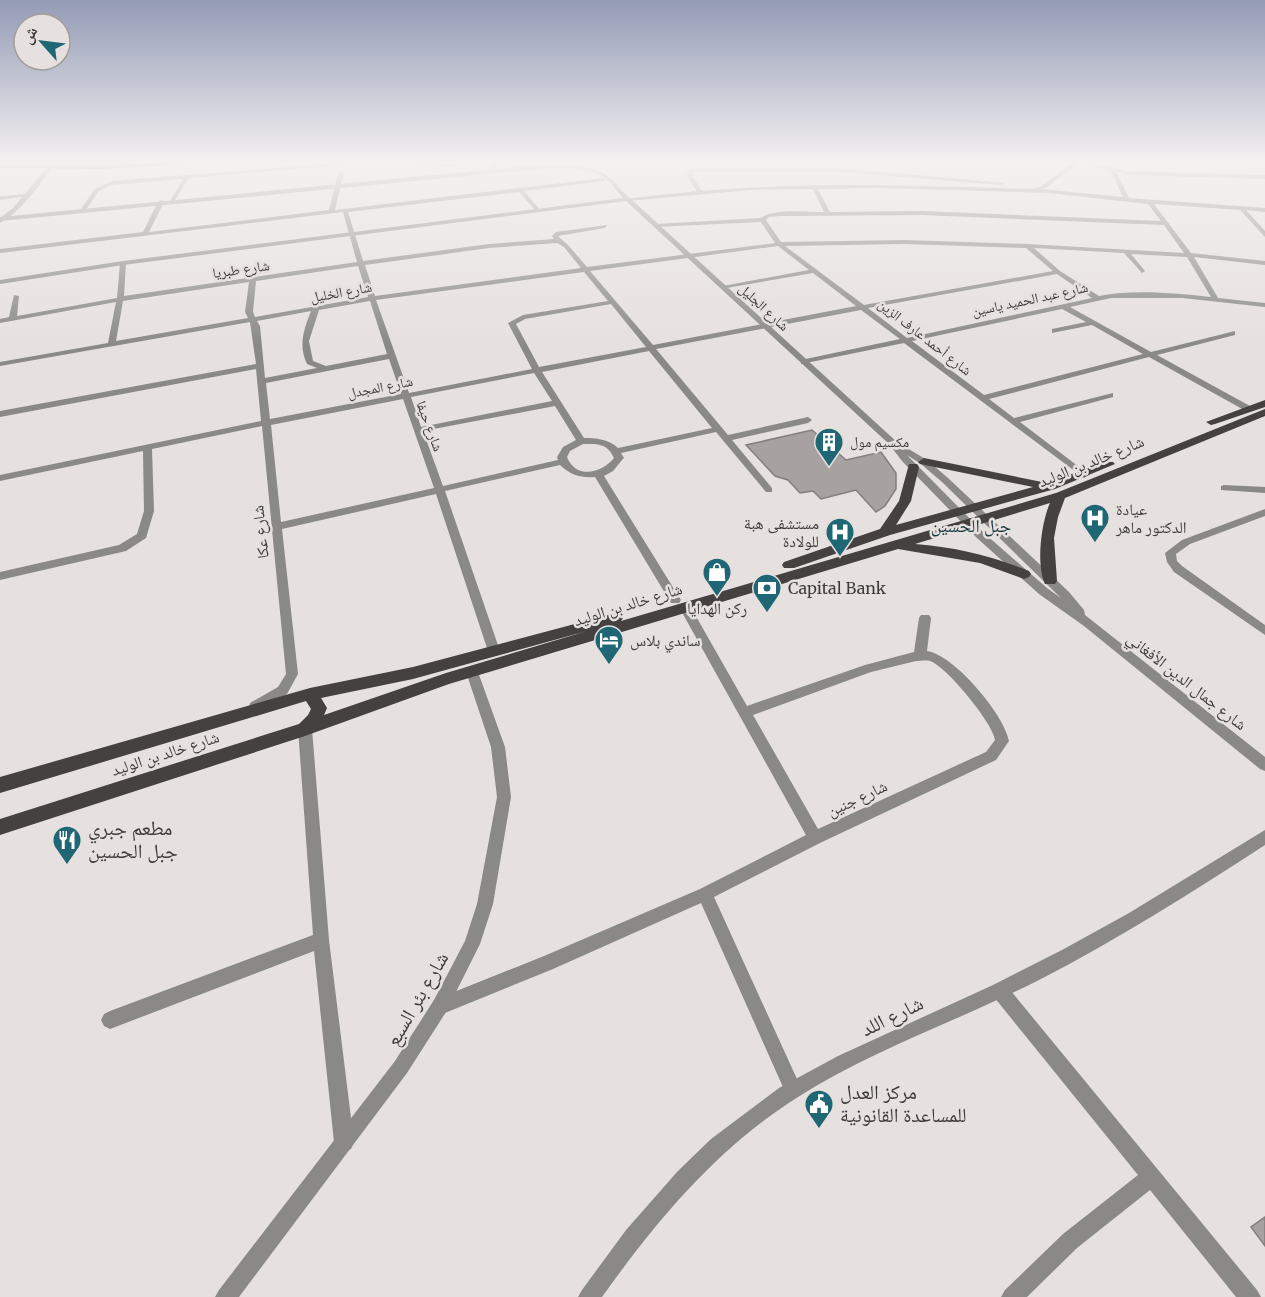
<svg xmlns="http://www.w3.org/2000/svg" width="1265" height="1297" viewBox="0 0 1265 1297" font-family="Merriweather,'Noto Naskh Arabic',serif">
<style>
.building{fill:#a7a2a1;stroke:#847f7e;stroke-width:1.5}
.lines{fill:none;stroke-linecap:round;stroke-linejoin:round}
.minor{fill:#8b8888;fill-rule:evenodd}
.tertiary{fill:#8b8888;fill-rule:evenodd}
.primary{fill:#454141;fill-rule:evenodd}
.trunk{fill:#393535;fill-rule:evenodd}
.labels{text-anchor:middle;stroke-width:5;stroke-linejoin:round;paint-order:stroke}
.far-street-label{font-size:14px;fill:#3e3c3b;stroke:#e6e0df}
.far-poi-label{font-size:14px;fill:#3e3c3b;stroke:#e6e0df;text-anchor:start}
.street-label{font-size:16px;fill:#3e3c3b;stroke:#e6e0df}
.poi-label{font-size:16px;fill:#3e3c3b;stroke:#e6e0df;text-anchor:start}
.neighbourhood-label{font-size:18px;fill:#18383f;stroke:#e6e0df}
.near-poi-label{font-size:20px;fill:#3e3c3b;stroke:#e6e0df;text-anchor:start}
.near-street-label{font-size:20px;fill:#3e3c3b;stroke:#e6e0df}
</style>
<rect width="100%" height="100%" fill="#e6e0df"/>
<path class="building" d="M812 430 846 460 881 452 896 473V489L885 506 876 512 856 490 821 499 813 491 800 493 788 480 775 476 746 445Z
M1265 1217V1246L1251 1227Z"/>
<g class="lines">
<path class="minor" d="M338 163H365L189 178 173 203 170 201 183 179 112 185 99 191 85 211 80 210 95 189 111 181Z
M389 163H451L455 165 452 167Z
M492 163H497L493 171 490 169Z
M1072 163H1078L1046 188 1042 189 1123 197 1107 163H1112L1129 198 1265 208V212L1246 210 1265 231V237L1240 210 1154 204 1191 253 1265 261V265L1194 257 1218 298 1265 303V307L1182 298H1111L1070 307 1151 352 1235 331V335L1157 355 1250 406V410H1244L1149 357 989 399 1014 418 1113 393V397L1020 422 1087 473 1089 475 1084 478 904 343 801 364V360L900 339 861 310 656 349 728 435 808 417 812 420 808 423 732 440 772 488V492H766L716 432 621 453 624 458 622 460 613 471 604 476 679 597 681 600 679 603H671L595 477C581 478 570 475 560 465L445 491 500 651 498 654H490L488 651 436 494 282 529 298 674 287 694 255 712 250 711 249 707 250 703 278 687 286 674 262 426 152 449 154 511 146 538 126 551 0 580V572L119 545 137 534 144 511 143 451 0 481V475L261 421 256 369 0 417V411L256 364 250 322 0 366V362L108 343 116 302 0 323V319L9 317 14 295 19 296 17 316 117 298 120 263 123 261 126 263 124 296 357 262 343 212 0 253V249L143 232 158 202 161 200 164 202 149 232 329 210 338 173 341 171 344 173 335 210 603 178 605 181 524 191 540 210 537 212 519 192 348 212 363 261 489 244 554 239 552 236 556 232 607 225 605 228 558 236 568 245 587 267 775 243 761 222 654 227 656 224 761 218C772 208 809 212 824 212L813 189 750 190 627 201 624 199 697 191 687 177 688 170 691 168H840L1004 183 1001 185 840 172H693V177L702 191C812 181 922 186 1032 189L1042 186ZM876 188 1049 193 1148 204 1161 221 921 211 830 212 818 189ZM921 215 1164 225 1184 253 1028 244 905 240 781 242 766 220 769 217 781 216ZM557 243 564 247 581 268 375 296 365 265 489 248ZM905 244 1026 248 1053 271 864 305 785 246ZM778 246 809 270 723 286 721 287V289L813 273 856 306 653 345 590 271ZM1034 248 1124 253 1142 273 1145 271 1131 254 1187 257 1211 297C1177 293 1133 289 1099 296L1060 271ZM358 266 368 297 255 317 253 312 256 281ZM584 272 608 301 523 315 508 323 532 369 409 393 376 300ZM1057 274 1092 298 907 338 868 308ZM249 282 245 312 248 318 116 341 123 301ZM370 301 387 354 326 366 313 361 309 341 319 310ZM611 304 646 347 539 367 516 324 525 319ZM1062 309 1086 322 1052 329V333L1092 325 1143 354 984 395 912 341ZM311 311C304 329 298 345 307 364L317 368 265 378 260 326 257 321ZM649 351 712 428 618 448C609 439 596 438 584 438L542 372ZM389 359 401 394 270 419 266 383ZM534 373 552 401 421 427 411 397ZM403 399 434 488 281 522 271 425ZM555 406 576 440 563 447 557 457 558 460 443 486 423 431ZM583 444C598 444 607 443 614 458 602 473 576 480 567 457L570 451Z
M48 166 53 167C38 186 22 211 0 223V218L13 208 22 197 0 200V196L25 194Z
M1224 485 1265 487V493L1221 490V486Z
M1265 509V516L1190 544 1176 554 1177 561 1182 566 1265 625V635L1174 572 1167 562 1165 553 1182 540Z
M685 603 689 604 747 706 865 665 914 652 919 618 921 615H929L931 618 927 651C954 655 1004 714 1009 741L996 760 820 843 714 897 802 1090 799 1096 793 1099 787 1096 701 903 553 969 440 1015 434 1012 431 1006 434 1000 544 956 700 889 806 835 679 607ZM916 661C920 661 926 660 930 661 946 666 993 723 995 740L986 752 818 829 753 715 871 672Z
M305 723 310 725 312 729 329 940 354 1142 351 1149 344 1152 337 1149 334 1142 314 951 110 1029 104 1026 101 1020 104 1014 110 1011 313 935 298 729 300 725Z
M1000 983 1006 985 1257 1290 1261 1297H1236L1150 1190 1077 1248 1027 1297H1001L1005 1290 1063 1234 1138 1175 994 997 992 991 994 985Z"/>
<path class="tertiary" d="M1080 163H1091L1128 171 1265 175V179L1128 175Z
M564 165C587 166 607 169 621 190L897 442 927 460 948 478 1069 592 1084 610 1085 615 1265 757V771L1260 769 1084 626 1039 594 977 538 902 461 889 444 626 201 123 265 0 284V280L123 261 623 198C618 193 615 188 611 183 596 167 570 168 550 168L0 221V217L526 166ZM907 455 921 464 942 482 1061 598 1047 588 985 534Z
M472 667 476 669 478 672 505 747 511 797 493 904 480 944 446 1012 407 1073 239 1297H215L219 1290 395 1061 434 1000 465 941 477 904 497 797 491 747 466 672 468 669Z
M1265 830V845C1191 893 1117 940 1039 980 960 1020 872 1050 798 1097 717 1148 657 1220 602 1297H578L582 1290 626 1230 677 1172 711 1139 779 1088 838 1056 993 985 1062 950 1129 913Z"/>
<path class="primary" d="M1265 400V407L1215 424 1211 425 1206 422Z
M1265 409V416L1065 498 1058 517 1054 538 1057 581 1055 584H1045C1036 565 1041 523 1050 503L915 544C955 547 992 556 1029 571L1031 574 1029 577 1024 579 980 563 898 549 449 684 305 736 0 835V819L299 724 308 715 311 709 306 701 0 793V777L310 688 413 667 616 613 621 614 623 618 621 621 1056 493ZM587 631 446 673 324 715 327 708 321 698 413 679Z
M924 458 1047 483 1105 462H1113L1115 464 1055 489 890 535 794 568H784L782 565 784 562 880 529 899 501 909 464H917L919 467 911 501 896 525 1033 487 920 464 918 462Z"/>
<path class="trunk" d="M137 163H199L103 169 0 168V164Z"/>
</g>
<linearGradient id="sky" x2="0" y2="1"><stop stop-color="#939bb5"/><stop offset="0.47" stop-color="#f4f1f1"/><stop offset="1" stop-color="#f4f1f1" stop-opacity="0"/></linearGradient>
<rect width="1265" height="345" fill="url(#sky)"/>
<defs>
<g id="building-pin" transform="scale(1.5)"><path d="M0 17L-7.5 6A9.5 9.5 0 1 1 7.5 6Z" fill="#1f6775" stroke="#e6e0df"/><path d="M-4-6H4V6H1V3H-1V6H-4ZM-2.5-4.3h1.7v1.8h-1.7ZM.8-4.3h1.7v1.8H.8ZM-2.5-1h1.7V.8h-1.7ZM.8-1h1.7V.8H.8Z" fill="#fff"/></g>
<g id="hospital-pin" transform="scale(1.5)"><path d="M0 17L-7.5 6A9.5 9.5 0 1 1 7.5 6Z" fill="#1f6775" stroke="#e6e0df"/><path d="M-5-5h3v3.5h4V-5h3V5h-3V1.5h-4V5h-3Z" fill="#fff"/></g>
<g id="shop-pin" transform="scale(1.5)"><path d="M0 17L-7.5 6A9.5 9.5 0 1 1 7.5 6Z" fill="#1f6775" stroke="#e6e0df"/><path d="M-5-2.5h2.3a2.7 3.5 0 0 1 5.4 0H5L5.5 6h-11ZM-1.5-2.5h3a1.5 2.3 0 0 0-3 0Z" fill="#fff"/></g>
<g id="bank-pin" transform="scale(1.5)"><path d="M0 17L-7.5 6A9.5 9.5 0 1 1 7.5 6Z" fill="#1f6775" stroke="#e6e0df"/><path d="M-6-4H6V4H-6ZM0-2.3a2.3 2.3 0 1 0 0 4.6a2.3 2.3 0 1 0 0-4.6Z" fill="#fff"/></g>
<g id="hotel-pin" transform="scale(1.5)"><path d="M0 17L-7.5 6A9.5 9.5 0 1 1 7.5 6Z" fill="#1f6775" stroke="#e6e0df"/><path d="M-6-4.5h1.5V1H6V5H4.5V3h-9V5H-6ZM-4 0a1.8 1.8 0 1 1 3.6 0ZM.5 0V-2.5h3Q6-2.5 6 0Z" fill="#fff"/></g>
<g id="restaurant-pin" transform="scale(1.5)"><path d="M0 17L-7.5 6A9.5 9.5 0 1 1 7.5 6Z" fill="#1f6775" stroke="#e6e0df"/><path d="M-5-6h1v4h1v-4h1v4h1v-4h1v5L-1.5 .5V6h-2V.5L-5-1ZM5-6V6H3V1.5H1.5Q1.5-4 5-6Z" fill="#fff"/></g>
<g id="civic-pin" transform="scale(1.5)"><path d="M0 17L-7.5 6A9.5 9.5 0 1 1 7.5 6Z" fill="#1f6775" stroke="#e6e0df"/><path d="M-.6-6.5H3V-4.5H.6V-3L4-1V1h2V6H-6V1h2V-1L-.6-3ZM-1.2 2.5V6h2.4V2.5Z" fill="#fff"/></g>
</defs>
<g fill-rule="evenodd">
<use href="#building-pin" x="829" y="442"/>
<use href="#hospital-pin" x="1095" y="518"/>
<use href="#hospital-pin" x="840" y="532"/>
<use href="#shop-pin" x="717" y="572"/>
<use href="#bank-pin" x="767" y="588"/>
<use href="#hotel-pin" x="609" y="640"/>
<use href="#restaurant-pin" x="67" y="840"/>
<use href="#civic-pin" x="819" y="1104"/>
</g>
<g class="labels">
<g class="far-street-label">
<text transform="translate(241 269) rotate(-8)" y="5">شارع طبريا</text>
<text transform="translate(341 292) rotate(-10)" y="5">شارع الخليل</text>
<text transform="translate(1030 299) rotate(-12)" y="5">شارع عبد الحميد ياسين</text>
<text transform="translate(764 307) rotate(43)" y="5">شارع الجليل</text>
<text transform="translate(925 337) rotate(38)" y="5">شارع أحمد عارف الزين</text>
<text transform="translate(380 387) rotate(-11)" y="5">شارع المجدل</text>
<text transform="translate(430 426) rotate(70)" y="5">شارع حيفا</text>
</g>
<g class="far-poi-label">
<text x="850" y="447">مكسيم مول</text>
</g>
<g class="street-label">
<text transform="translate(1091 461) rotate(-22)" y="6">شارع خالد بن الوليد</text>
<text transform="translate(260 532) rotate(-96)" y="6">شارع عكا</text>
<text transform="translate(628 604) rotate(-17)" y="6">شارع خالد بن الوليد</text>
<text transform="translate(1187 681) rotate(38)" y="6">شارع جمال الدين الأفغاني</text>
<text transform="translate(165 753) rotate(-18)" y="6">شارع خالد بن الوليد</text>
<text transform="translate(857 798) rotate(-25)" y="6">شارع جنين</text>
</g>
<g class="poi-label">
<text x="1116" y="515">عيادة<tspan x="1116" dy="18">الدكتور ماهر</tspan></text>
<text x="819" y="529" text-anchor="end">مستشفى هبة<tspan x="819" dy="18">للولادة</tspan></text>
<text x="788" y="594">Capital Bank</text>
<text x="717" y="614" text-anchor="middle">ركن الهدايا</text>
<text x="630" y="646">ساندي بلاس</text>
</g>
<g class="neighbourhood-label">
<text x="971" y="532">جبل الحسين</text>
</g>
<g class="near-poi-label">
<text x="88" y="835">مطعم جبري<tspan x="88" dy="23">جبل الحسين</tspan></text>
<text x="840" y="1099">مركز العدل<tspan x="840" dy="23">للمساعدة القانونية</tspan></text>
</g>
<g class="near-street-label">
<text transform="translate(417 999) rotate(-60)" y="7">شارع بئر السبع</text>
<text transform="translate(892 1016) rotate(-26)" y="7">شارع اللد</text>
</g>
</g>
<g transform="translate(42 42) rotate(298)"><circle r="28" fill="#e6e0df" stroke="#a39e9d" stroke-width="1.5"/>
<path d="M0-4.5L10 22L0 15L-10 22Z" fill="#1f6775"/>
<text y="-9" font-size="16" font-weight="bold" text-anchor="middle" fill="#3e3c3b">ش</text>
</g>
</svg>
